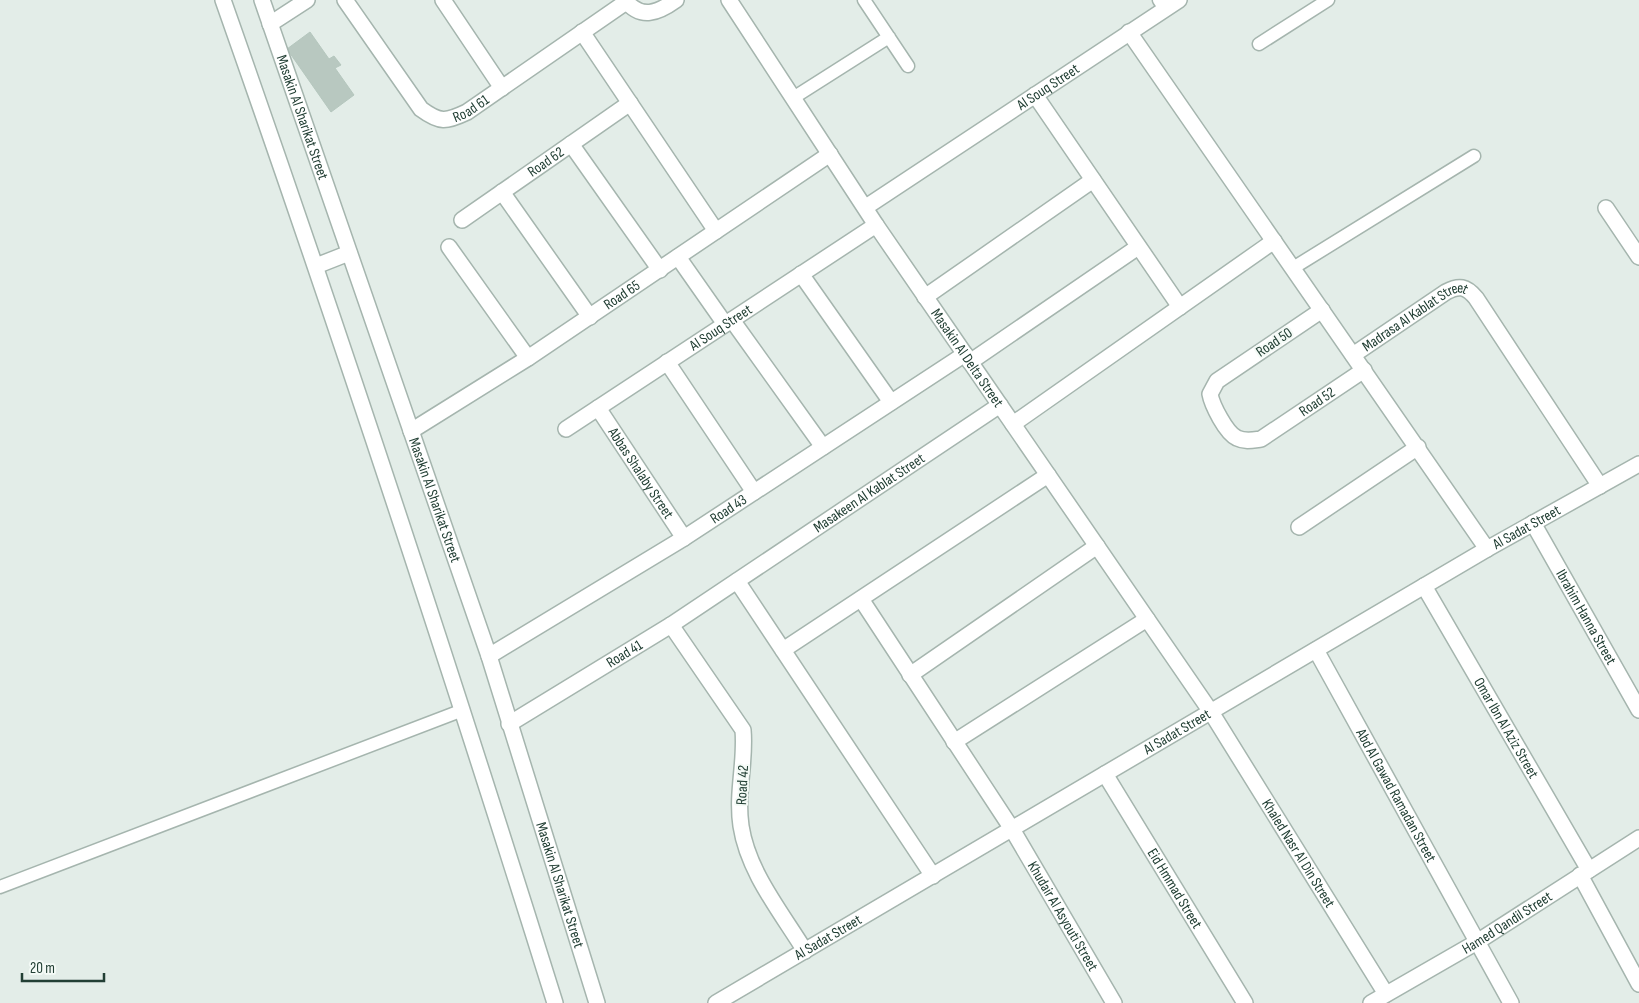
<svg xmlns="http://www.w3.org/2000/svg" width="1639" height="1003" viewBox="0 0 1639 1003" font-family="'Sofia Sans Condensed',sans-serif">
<style>
.building{fill:#b8c8c0;stroke:#b5c7be}
.lines{fill:none;stroke-linecap:round;stroke-linejoin:round}
.service-casing{stroke:#a5b5ae;stroke-width:15}
.minor-casing{stroke:#a5b5ae;stroke-width:18}
.tertiary-casing{stroke:#a5b5ae;stroke-width:18}
.service{stroke:#fff;stroke-width:12}
.minor{stroke:#fff;stroke-width:15}
.tertiary{stroke:#fff;stroke-width:15}
.labels{text-anchor:middle;stroke-width:4;stroke-linejoin:round;paint-order:stroke}
.street-label{font-size:15px;fill:#223f34;stroke:#f4faf6}
</style>
<rect width="100%" height="100%" fill="#e3ede8"/>
<path class="building" d="M310 32 329 59 334 56 341 65 335 68 354 95 331 112 287 49Z"/>
<g class="lines">
<g class="service-casing">
<path id="service" d="M864 0 908 66
M1159 0 1165 9
M1259 44 1328 0
M793 98 889 37
M1293 268 1474 156
M0 887 463 710"/>
</g>
<g class="minor-casing">
<g id="minor">
<path id="s1" d="M345 0 421 109C440 123 446 122 467 112L626 2"/>
<path d="M443 0 502 88"/>
<path d="M625 0C641 20 658 13 676 0"/>
<path id="s2" d="M729 0 876 225 1211 712 1386 994"/>
<path d="M270 24 307 0"/>
<path d="M582 32 716 231"/>
<path d="M1129 32 1487 549"/>
<path d="M1035 95 1180 307"/>
<path d="M571 144 660 270"/>
<path d="M502 192 590 317"/>
<path id="s3" d="M866 207 1179 0"/>
<path d="M1606 208 1639 257"/>
<path id="s4" d="M462 220 630 103"/>
<path d="M449 247 528 358"/>
<path d="M678 257 725 324"/>
<path d="M801 274 891 402"/>
<path d="M925 297 1093 180"/>
<path id="s5" d="M1322 310 1217 381 1210 394C1212 405 1226 433 1237 438 1245 442 1253 440 1261 439L1364 370"/>
<path d="M732 320 823 447"/>
<path id="s6" d="M1353 355 1446 292C1459 285 1466 286 1476 298L1600 486"/>
<path d="M667 362 754 492"/>
<path d="M970 362 1138 247"/>
<path id="s7" d="M598 408 684 538"/>
<path d="M1013 424 1274 241"/>
<path id="s8" d="M566 429 876 225"/>
<path id="s9" d="M411 431 528 358 830 154"/>
<path id="s10" d="M1533 523 1639 710"/>
<path d="M1299 527 1418 447"/>
<path d="M737 581 933 876"/>
<path id="s11" d="M1424 586 1589 870"/>
<path id="s12" d="M861 599 1012 829 1114 1003"/>
<path d="M671 625 743 730C746 762 736 792 741 826 748 872 781 912 805 951"/>
<path d="M783 650 1048 475"/>
<path id="s13" d="M1316 650 1511 1003"/>
<path id="s14" d="M489 656 684 538 965 354"/>
<path d="M910 675 1097 546"/>
<path id="s15" d="M509 724 671 625 1000 405"/>
<path d="M954 742 1147 619"/>
<path id="s16" d="M1105 774 1245 1003"/>
<path d="M1580 875 1639 984"/>
<path id="s17" d="M716 1003 1487 549 1639 464"/>
<path id="s18" d="M1371 1003 1477 942 1639 838"/>
</g>
</g>
<g class="tertiary-casing">
<g id="tertiary">
<path d="M223 0C340 332 450 667 555 1003"/>
<path id="s19" d="M262 0 489 656 597 1003"/>
<path d="M316 266 349 253"/>
</g>
</g>
<use href="#service" class="service"/>
<use href="#minor" class="minor"/>
<use href="#tertiary" class="tertiary"/>
</g>
<g class="labels">
<g class="street-label">
<text dy="5" stroke="none"><textPath href="#s3" startOffset="218">Al Souq Street</textPath></text>
<text dy="5" stroke="none"><textPath href="#s1" startOffset="188">Road 61</textPath></text>
<text dy="5" stroke="none"><textPath href="#s19" startOffset="124">Masakin Al Sharikat Street</textPath></text>
<text dy="5" stroke="none"><textPath href="#s4" startOffset="102">Road 62</textPath></text>
<text dy="5" stroke="none"><textPath href="#s9" startOffset="251">Road 65</textPath></text>
<text dy="5" stroke="none"><textPath href="#s6" startOffset="74">Madrasa Al Kablat Street</textPath></text>
<text dy="5" stroke="none"><textPath href="#s8" startOffset="185">Al Souq Street</textPath></text>
<text transform="translate(1274 342) rotate(-34)" y="5">Road 50</text>
<text dy="5" stroke="none"><textPath href="#s2" startOffset="430">Masakin Al Delta Street</textPath></text>
<text dy="5" stroke="none"><textPath href="#s5" startOffset="286">Road 52</textPath></text>
<text dy="5" stroke="none"><textPath href="#s7" startOffset="78">Abbas Shalaby Street</textPath></text>
<text dy="5" stroke="none"><textPath href="#s15" startOffset="428">Masakeen Al Kablat Street</textPath></text>
<text dy="5" stroke="none"><textPath href="#s19" startOffset="529">Masakin Al Sharikat Street</textPath></text>
<text dy="5" stroke="none"><textPath href="#s14" startOffset="281">Road 43</textPath></text>
<text dy="5" stroke="none"><textPath href="#s17" startOffset="940">Al Sadat Street</textPath></text>
<text dy="5" stroke="none"><textPath href="#s10" startOffset="108">Ibrahim Hanna Street</textPath></text>
<text dy="5" stroke="none"><textPath href="#s15" startOffset="135">Road 41</textPath></text>
<text dy="5" stroke="none"><textPath href="#s11" startOffset="164">Omar Ibn Al Aziz Street</textPath></text>
<text dy="5" stroke="none"><textPath href="#s17" startOffset="535">Al Sadat Street</textPath></text>
<text transform="translate(742 785) rotate(-87)" y="5">Road 42</text>
<text dy="5" stroke="none"><textPath href="#s13" startOffset="166">Abd Al Gawad Ramadan Street</textPath></text>
<text dy="5" stroke="none"><textPath href="#s2" startOffset="1026">Khaled Nasr Al Din Street</textPath></text>
<text dy="5" stroke="none"><textPath href="#s19" startOffset="934">Masakin Al Sharikat Street</textPath></text>
<text dy="5" stroke="none"><textPath href="#s16" startOffset="134">Eid Hmmad Street</textPath></text>
<text dy="5" stroke="none"><textPath href="#s12" startOffset="376">Khudair Al Asyouti Street</textPath></text>
<text dy="5" stroke="none"><textPath href="#s18" startOffset="158">Hamed Qandil Street</textPath></text>
<text dy="5" stroke="none"><textPath href="#s17" startOffset="130">Al Sadat Street</textPath></text>
</g>
</g>
<path d="M22 973v8h82v-8" fill="none" stroke="#223f34" stroke-width="2.5"/>
<text x="30" y="973" font-size="15" fill="#223f34" stroke="#f4faf6" stroke-width="4" paint-order="stroke">20 m</text>
</svg>
